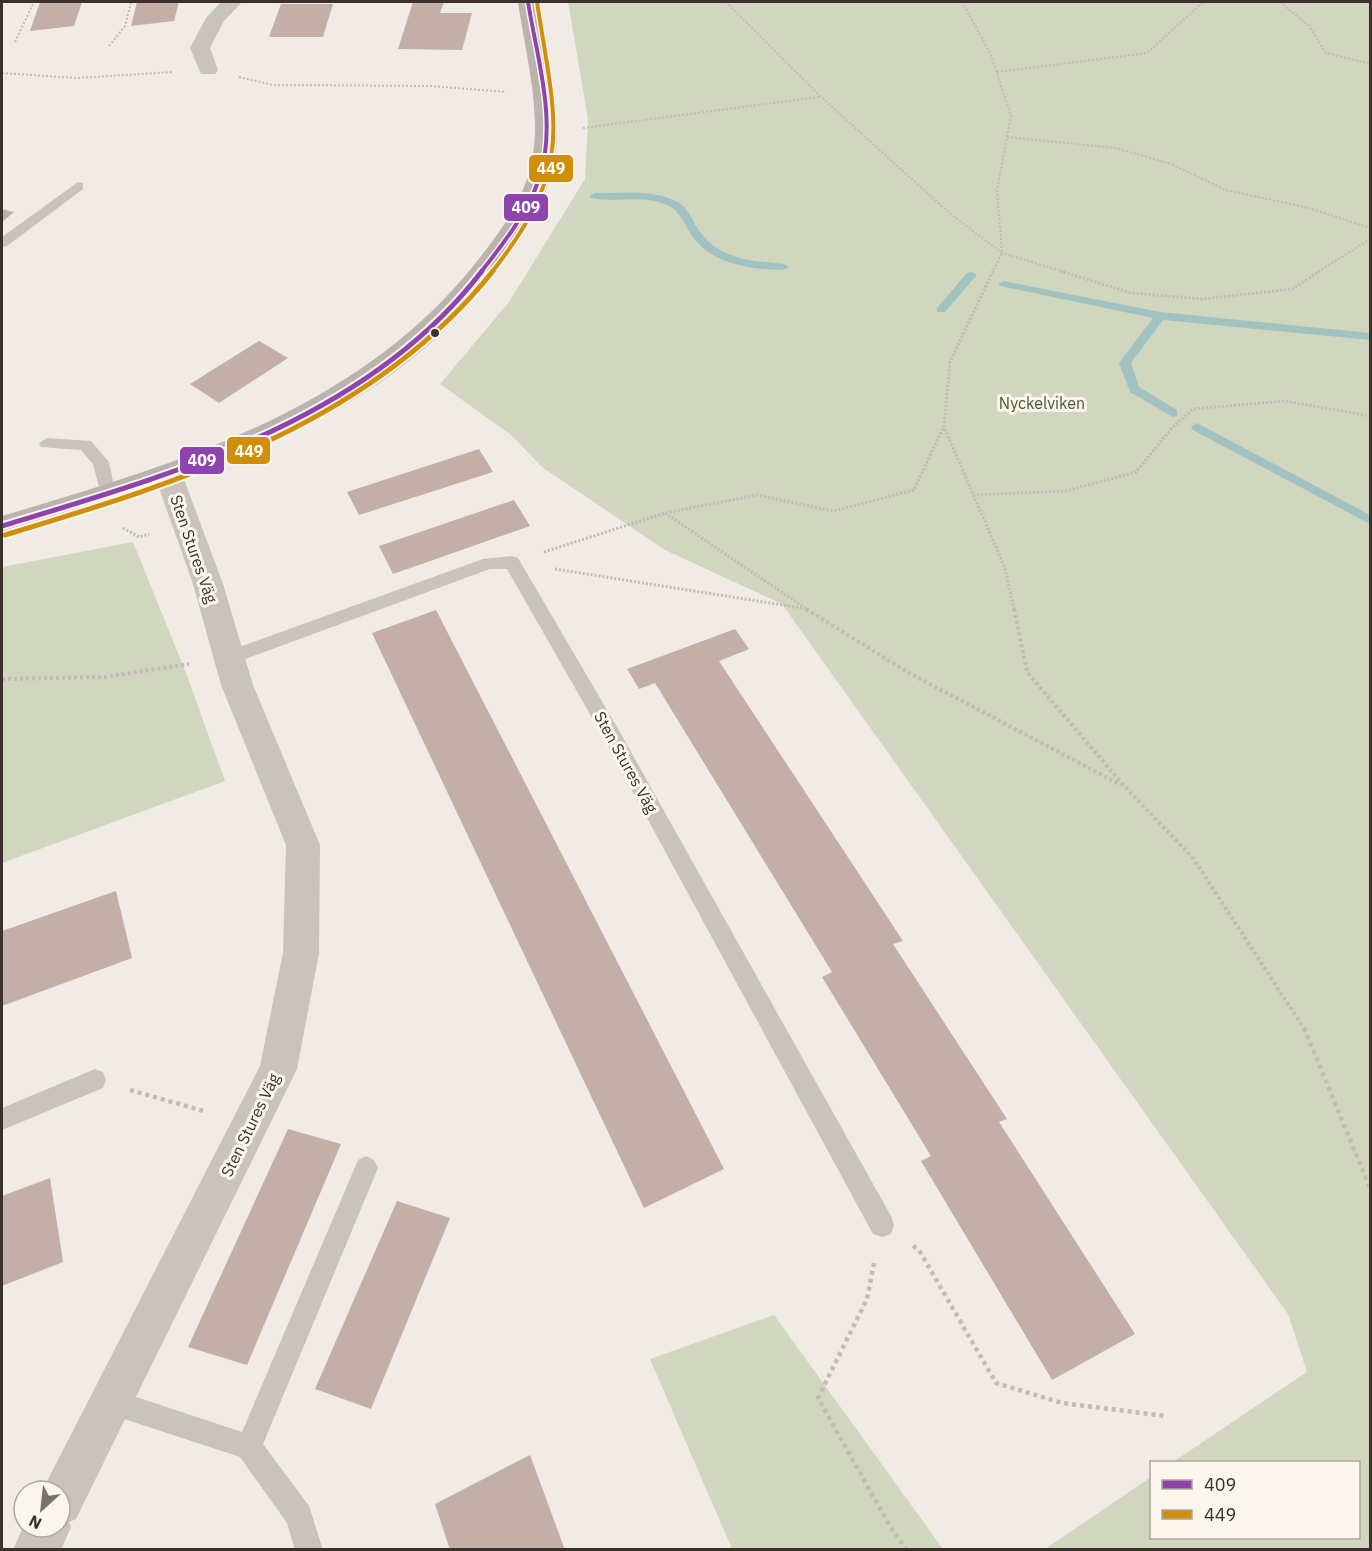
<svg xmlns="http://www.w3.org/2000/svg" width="1372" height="1551" viewBox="0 0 1372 1551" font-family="'IBM Plex Sans',sans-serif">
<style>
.green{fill:#d1d6bf}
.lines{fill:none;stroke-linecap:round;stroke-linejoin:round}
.stream{fill:#a1c2c1;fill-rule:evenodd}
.building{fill:#c3afa7}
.path-far3{stroke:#c2bbb6;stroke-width:2;stroke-dasharray:2 2;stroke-linecap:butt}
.path-far2{stroke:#c2bbb6;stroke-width:3;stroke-dasharray:2 2;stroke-linecap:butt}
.path-far1{stroke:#c2bbb6;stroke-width:4;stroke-dasharray:3 3;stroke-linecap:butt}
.path{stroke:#c2bbb6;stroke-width:4.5;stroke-dasharray:4 4;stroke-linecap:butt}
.lane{fill:#c9c3be;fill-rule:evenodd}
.street{fill:#c9c3be;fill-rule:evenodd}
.secondary{fill:#bab3ae;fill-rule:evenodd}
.bus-1-far1-casing{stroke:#fbf5ee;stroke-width:7}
.bus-1-casing{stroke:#fbf5ee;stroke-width:9}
.bus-2-far1-casing{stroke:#fbf5ee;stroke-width:7}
.bus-2-casing{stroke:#fbf5ee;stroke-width:9}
.bus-1-far1{stroke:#8e44ad;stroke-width:4}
.bus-1{stroke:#8e44ad;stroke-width:5}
.bus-2-far1{stroke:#d18e09;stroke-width:4}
.bus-2{stroke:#d18e09;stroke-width:5}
.bus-dot{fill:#3b302b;stroke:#fbf5ee;stroke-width:2}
.labels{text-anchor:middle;stroke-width:6;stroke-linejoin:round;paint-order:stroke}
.park-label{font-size:16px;fill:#4a5a2e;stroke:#fbf5ee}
.street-label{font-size:16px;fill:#3b302b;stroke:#fbf5ee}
.line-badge{stroke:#fbf5ee;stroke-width:2}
.badge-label{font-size:16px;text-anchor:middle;font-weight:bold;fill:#fff}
</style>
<rect width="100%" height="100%" fill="#f0ebe5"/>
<path class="green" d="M568 2H1370V1549H1045L1151 1477 1152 1538H1358V1462H1173L1307 1372 1288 1314 782 604 665 550 542 467 511 435 440 384 509 302 585 179 588 119Z
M133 542 186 673 225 781 2 863V567Z
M774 1315 943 1549H732L650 1359Z"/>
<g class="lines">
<path class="stream" d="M595 193C621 194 660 188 682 205 690 212 694 224 700 232 721 260 752 261 784 264L789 267C783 272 772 269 763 269 733 266 705 258 689 231 683 221 679 211 669 206 645 194 616 203 591 198L590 196Z
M971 272 977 275 975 277 945 312H937V308L967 273Z
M1004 281 1160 312 1370 333V340L1163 320 1131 363 1139 387 1177 410V416L1173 417 1130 392 1119 363 1153 318 1000 286 998 284Z
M1197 423 1370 515V524L1193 430 1191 427Z"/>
</g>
<path class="building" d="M40 2H82L74 26 30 31Z
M137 2H179L174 21 131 26Z
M413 2H444L440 13H472L462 50 398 49Z
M281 4H333L323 37H269Z
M2 209 14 212 2 222Z
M259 341 288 358 219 403 190 384Z
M479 449 493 472 359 515 347 492Z
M514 500 530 526 393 574 379 546Z
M436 610 724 1169 644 1208 372 633Z
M735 629 749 649 719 661 903 941 893 944 1007 1119 999 1122 1135 1334 1052 1380 921 1161 931 1156 822 977 832 972 655 683 639 689 627 669Z
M116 891 132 958 2 1006V931Z
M288 1129 341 1144 247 1365 188 1347Z
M50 1178 63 1262 2 1286V1196Z
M397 1201 450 1218 371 1409 315 1389Z
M530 1455 565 1550H450L435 1504Z"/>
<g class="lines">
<path class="path-far3" d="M726 2 820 96 947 211 1002 253 1065 272
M962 2 991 55 1011 116 997 190 1002 253 993 272
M1280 2 1309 26 1326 53 1370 64
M15 42 34 2
M109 46 125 26 131 2
M997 72 1147 53 1203 2
M2 73 76 78 172 72
M239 77 273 85 431 86 506 92
M583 128 819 97
M1007 137 1116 148 1171 164 1226 190 1309 208 1370 228
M1318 272 1370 239"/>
<path class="path-far2" d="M993 271 950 362 944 427 1005 568 1014 610
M1060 271 1131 293 1203 299 1292 289 1320 271
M973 495 1066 491 1136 472 1172 428 1193 409 1285 401 1370 416
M665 513 808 610
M123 528 139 537 149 534
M544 552 665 513 757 495 833 511 914 490 943 428
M555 569 802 608"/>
<path class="path-far1" d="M806 609 909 673 1121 785
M1014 609 1027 672 1124 786 1193 858 1305 1030
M2 679 105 677 189 664"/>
<path class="path" d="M1304 1028 1370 1188
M130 1090 207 1112
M913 1246 919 1250 996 1383 1062 1403 1166 1416
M874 1263 867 1299 818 1398 891 1528 907 1550"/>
<path class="lane" d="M78 182 83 183V189L7 246 2 247V237Z
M47 438 91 441 109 462 116 495 114 499H102L93 464 81 450 41 447 39 443Z
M512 556 518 558 617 727 891 1216 894 1225 891 1234 882 1237 873 1234 603 737 507 569H490L229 665 223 663 220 658 223 653 483 559Z
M95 1069 103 1072 106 1080 103 1088 2 1130V1108Z
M366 1156 374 1160 378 1168 263 1444 309 1506 323 1550H295L287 1523 240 1457 112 1415 103 1411 99 1402 103 1393 112 1389 242 1432 358 1160Z"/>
<path class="street" d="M221 2H242L224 21 210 48 218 70 215 74H201L190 48 206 18Z
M168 464 178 467 182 474 223 584 253 685 320 845 319 953 297 1069 76 1519 69 1522 71 1527 61 1550H13L24 1525 60 1527V1491H42L260 1066 283 953 286 845 221 685 193 584 154 474 158 467Z"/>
<path class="secondary" d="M518 2H538C545 51 564 115 554 164 546 202 522 236 498 267 487 281 476 296 464 310 375 408 242 461 119 500 80 513 41 527 2 536V516C174 465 357 411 474 265 498 235 523 202 531 164 543 116 525 51 518 2Z"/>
<g class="bus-1-far1-casing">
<path id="bus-1-far1" d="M481 272C503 244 527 214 539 179 558 123 537 58 528 2"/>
</g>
<g class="bus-1-casing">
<path id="bus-1" d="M2 526C174 474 368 420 482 271"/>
</g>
<g class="bus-2-far1-casing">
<path id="bus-2-far1" d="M492 272C575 166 556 126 537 2"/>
</g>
<g class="bus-2-casing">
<path id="bus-2" d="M5 535C184 481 372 423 493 271"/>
</g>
<use href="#bus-1-far1" class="bus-1-far1"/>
<use href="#bus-1" class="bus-1"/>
<use href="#bus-2-far1" class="bus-2-far1"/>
<use href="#bus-2" class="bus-2"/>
</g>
<circle class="bus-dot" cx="435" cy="333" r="5"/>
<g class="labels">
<g class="park-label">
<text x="1042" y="409">Nyckelviken</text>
</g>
<g class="street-label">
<text transform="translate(194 549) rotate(71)" y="6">Sten Stures Väg</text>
<text transform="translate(626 762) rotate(61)" y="6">Sten Stures Väg</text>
<text transform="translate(250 1125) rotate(-64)" y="6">Sten Stures Väg</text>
</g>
</g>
<g class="line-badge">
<rect x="528" y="154" width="46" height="29" rx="6" fill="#d18e09"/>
<rect x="503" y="193" width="46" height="29" rx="6" fill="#8e44ad"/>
<rect x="226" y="436" width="45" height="29" rx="6" fill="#d18e09"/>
<rect x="179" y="446" width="46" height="29" rx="6" fill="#8e44ad"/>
</g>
<g class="badge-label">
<text x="551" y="174">449</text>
<text x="526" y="213">409</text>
<text x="249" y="457">449</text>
<text x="202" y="466">409</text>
</g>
<rect width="1372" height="1551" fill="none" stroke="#3b302b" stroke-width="6"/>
<rect x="1150" y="1461" width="210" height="78" fill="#fbf5ee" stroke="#aea6a0" stroke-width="1.5"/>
<rect x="1162" y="1480" width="30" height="9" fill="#8e44ad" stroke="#aea6a0" stroke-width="1.5"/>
<text x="1204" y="1491" font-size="18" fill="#3b302b">409</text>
<rect x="1162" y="1510" width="30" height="9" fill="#d18e09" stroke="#aea6a0" stroke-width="1.5"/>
<text x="1204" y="1521" font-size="18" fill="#3b302b">449</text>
<g transform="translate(42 1509) rotate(207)"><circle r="28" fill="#fbf5ee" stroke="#aea6a0" stroke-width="1.5"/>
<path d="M0-4.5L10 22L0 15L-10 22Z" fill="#7a716c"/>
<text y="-9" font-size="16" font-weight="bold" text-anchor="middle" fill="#3b302b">N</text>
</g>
</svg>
